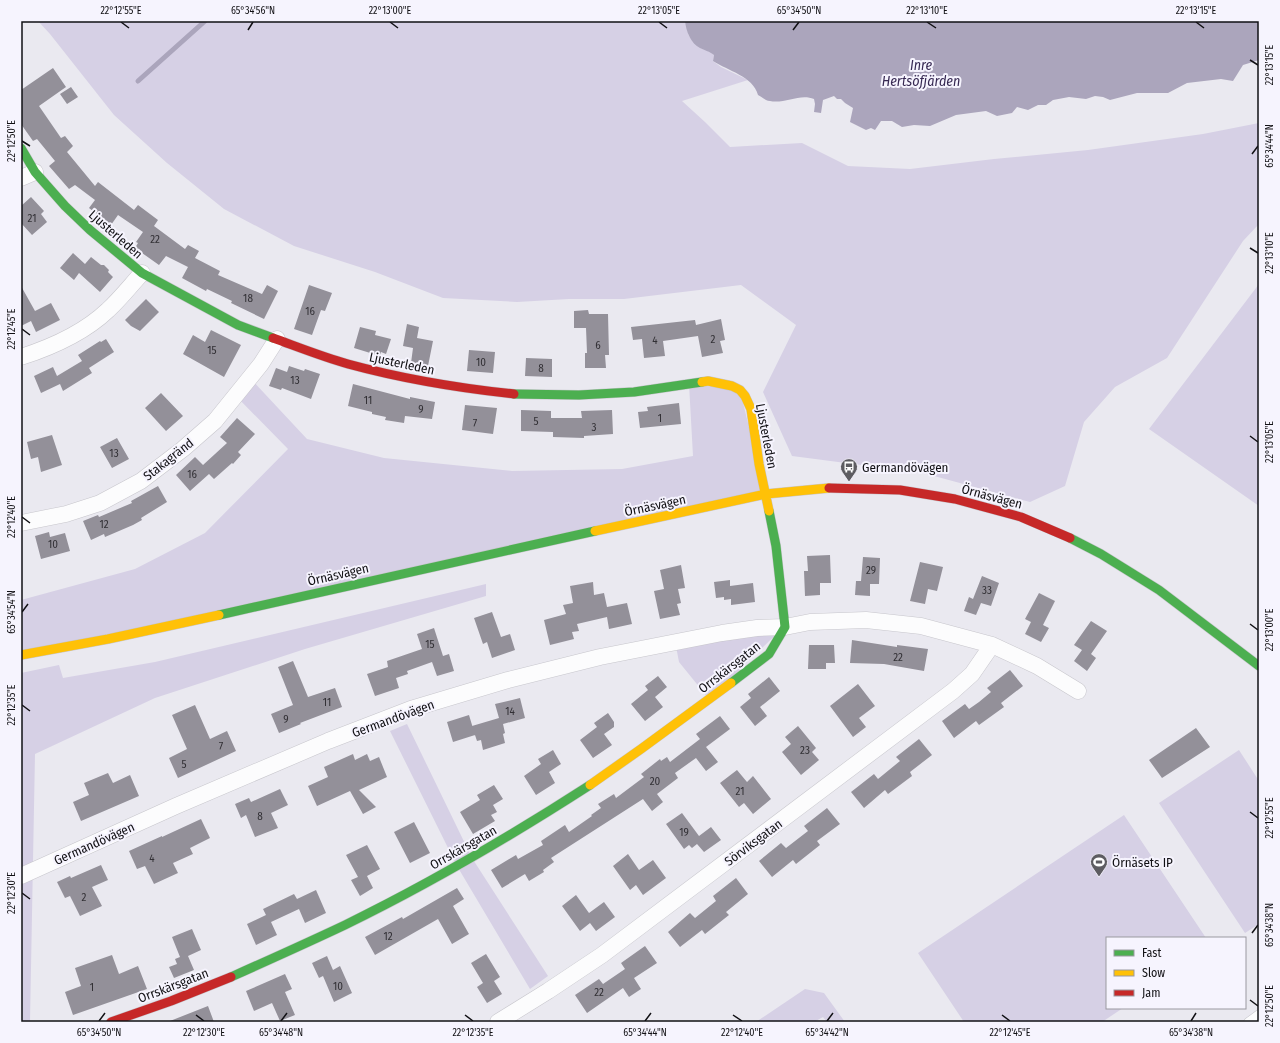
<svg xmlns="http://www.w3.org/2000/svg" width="1280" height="1043" viewBox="0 0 1280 1043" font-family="'Fira Sans Condensed',sans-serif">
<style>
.green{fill:#d6d0e5}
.water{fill:#aba5bc}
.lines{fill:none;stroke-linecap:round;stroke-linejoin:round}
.stream{stroke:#aba5bc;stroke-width:5}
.building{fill:#939099}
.lane-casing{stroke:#c7c6cc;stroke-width:9}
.street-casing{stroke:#c7c6cc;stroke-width:17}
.fast-casing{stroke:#c7c6cc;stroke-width:10}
.slow-casing{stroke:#c7c6cc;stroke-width:10}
.jam-casing{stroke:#c7c6cc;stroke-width:10}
.lane{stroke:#fcfcfd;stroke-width:8}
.street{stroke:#fcfcfd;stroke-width:16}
.fast{stroke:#4caf50;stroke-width:9}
.slow{stroke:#ffc107;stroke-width:9}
.jam{stroke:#c62828;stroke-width:9}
.ticks{fill:none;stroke:#111014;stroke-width:1.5}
.labels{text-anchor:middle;stroke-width:4;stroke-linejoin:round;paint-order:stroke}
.number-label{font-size:11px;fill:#323035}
.street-label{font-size:13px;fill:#111014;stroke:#f6f4fe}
.poi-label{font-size:13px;fill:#111014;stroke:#f6f4fe;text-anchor:start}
.water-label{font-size:14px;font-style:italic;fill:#362852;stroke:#f6f4fe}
.neatline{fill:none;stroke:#111014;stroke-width:1.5}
.ticks-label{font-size:10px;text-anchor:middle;fill:#111014}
</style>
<rect width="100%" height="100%" fill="#eae9f0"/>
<path class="green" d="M38 21H685L689 36 702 49 708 50 714 55 713 61 721 67 748 80 682 101 705 122 730 147 802 143 848 166 910 169 994 159 1088 150 1203 134 1259 123V224L1243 241 1167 358 1115 387 1084 422 1065 486 1030 502 923 473 792 456 763 392 796 325 741 285 624 299H569L517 302 443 298 375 272 294 246 224 209 167 163 114 115 50 34Z
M1259 284V506L1149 429Z
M250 378 307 439 384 458 512 471 622 469 693 456 689 384 740 390 765 494 21 655V600L135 569 205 533 288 449 236 396Z
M486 584V596L305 649 155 698 35 754 30 1022H21V673L59 665 63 678 155 662Z
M785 626 709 699 679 662 675 641Z
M407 724 472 858 548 976 530 989 457 866 390 731Z
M1239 750 1259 781V924L1245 933 1159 803Z
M1124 815 1206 938H1107V1008H1123L1102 1022H964L918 953Z
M805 989 824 993 845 1022H827L823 1017 814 1022H756Z"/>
<path class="water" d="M685 21H1259V60L1243 65 1233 81 1221 79 1187 83 1168 93H1137L1110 100 1103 97 1095 96 1086 99 1069 97 1053 100 1046 105H1038L1028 110 1017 107 1012 113 997 116 986 111 956 115 930 126 914 125 902 127 892 121H881L875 130 871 128 866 130 850 122 853 108 845 103 841 99H837L834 96 823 100 821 113 814 112 815 104 814 99C800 93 785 104 770 101 766 101 762 97 758 95 753 76 728 71 713 61L714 55C709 51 706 51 700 48 691 44 686 31 685 21Z"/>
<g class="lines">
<path class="stream" d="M138 81 205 21"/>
</g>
<path class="building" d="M53 68 66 87 39 106 61 138 65 136 73 146 67 152 95 186 98 182 134 210 138 205 158 220 154 226 185 249 188 245 199 251 195 258 220 271 218 275 262 294 267 285 278 291 264 319 231 303 232 301 207 289 206 291 182 278 188 267 166 256 159 265 135 248 138 243 136 242 143 232 118 215 111 225 89 208 95 200 75 185 69 189 49 166 55 161 37 139 33 141 21 124V90Z
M71 87 78 97 67 104 60 94Z
M31 197 44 211 41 214 47 222 32 235 21 223V206Z
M73 253 85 264 91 257 101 265H104L109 270 108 272 113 277 100 292 79 273 74 280 60 268Z
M309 285 332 293 325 311 321 310 312 335 294 329Z
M21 286 35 311 51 303 60 320 36 332 31 321 21 326Z
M146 299 159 312 140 331 131 326 125 320Z
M588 310 589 314H608L609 355H605L606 368H585V353H587L586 328H574V311Z
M721 319 725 340 720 341 723 353 702 357 698 336 663 341 665 356 644 358 642 339 633 340 631 327 695 320 696 325Z
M407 324 419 327 417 338 433 341 428 366 411 363 413 348 403 346Z
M360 327 376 331 375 335 391 339 386 354 381 352 380 356 354 348Z
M211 330 241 345 224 377 183 354 193 335 205 342Z
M106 339 114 352 89 368 92 373 63 391 60 384 41 393 34 376 53 367 57 376 82 361 78 355 100 341 101 342Z
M469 350 495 352 493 373 467 371Z
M526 358 552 359V377L525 376Z
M289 366 304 371 305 369 320 374 311 399 282 388 281 390 269 386 276 368 287 372Z
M353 384 410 399V397L435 402 432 419 405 416 404 423 385 420 386 417 372 414V412L348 406Z
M161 393 183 416 166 431 145 408Z
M679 403 681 424 640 428 638 412 648 411 647 407Z
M465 405 497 408 493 434 462 430Z
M521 410 551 411V418H582L581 411 612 410 613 434 584 436V438L553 437V432L521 431Z
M237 418 255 434 238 452 241 455 233 464 232 463 214 479 209 474 190 491 176 475 195 457 203 465 227 443 220 437Z
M52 435 62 465 41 472 38 457 31 459 27 442Z
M117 438 129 459 112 468 100 447Z
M158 486 167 502 141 518 142 520 133 525 105 537 104 534 91 540 83 521 98 515 99 517 132 503 131 501Z
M49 532 50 537 65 533 70 551 41 559 35 536Z
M830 555 831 583H820V595L805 596 804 571H808L807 556Z
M863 557 880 558 879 584H870V596L855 595 856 581H861Z
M920 562 943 567 937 591 928 589 925 604 910 601Z
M681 565 685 588 678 589 681 603 677 604 680 615 660 619 654 591 664 589 660 570Z
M982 576 999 583 991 606 981 603 976 615 964 611 969 597 973 599Z
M730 580V586L753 583 755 602 731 605V599L724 600V597L716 598 714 582Z
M593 582 594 595 604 593 607 607 627 603 632 624 609 629 607 617 577 624 579 631 572 632 574 639 550 645 544 620 566 614 563 605 573 603 570 586Z
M1039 593 1055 601 1043 625 1049 628 1041 642 1025 634 1031 622 1025 619Z
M492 612 501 637 510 634 515 650 492 658 487 642 483 644 474 618Z
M1091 621 1107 631 1091 654 1096 658 1087 671 1074 661 1082 650 1074 645Z
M434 628 443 656 449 654 454 671 437 676 432 662 407 671 408 674 396 678 399 688 375 696 367 674 388 667 387 661 422 649 417 634Z
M852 640 897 647V645L928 649 924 671 884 664 850 663Z
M809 645H834L835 663H826V669H808Z
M293 661 308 697 335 688 342 707 300 723 301 724 279 733 271 714 293 705 278 667Z
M1010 670 1023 686 1001 703 1004 707 979 725 976 721 954 738 942 721 965 704 969 709 979 702 991 692 987 688Z
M658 676 667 687 655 697 663 707 645 721 631 704 648 690 645 686Z
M769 677 780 691 760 707 767 716 755 726 740 707 751 698 748 694Z
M858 684 875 706 859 718 866 727 853 737 830 706Z
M520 698 525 718 503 724 505 733 503 734 505 743 483 750 481 740 477 741 472 726 499 718 495 704Z
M195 705 210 739 227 731 236 751 178 778 169 758 187 749 172 715Z
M608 713 614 722V727L604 734 612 745 593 758 580 740 597 727 594 723Z
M469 715 475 735 453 742 447 722Z
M720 716 730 729 706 747 718 762 706 771 696 758 675 773 678 778 657 794 663 802 652 811 643 799 551 858 554 862 543 870 544 872 529 881 525 874 502 888 491 870 516 855 518 859 543 845 541 841 565 825 569 832 592 816 591 815 601 808 598 804 614 794 616 798 644 777 641 774 660 759 661 761 667 757 670 762 700 739 696 734Z
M798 726 816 748 812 752 819 760 801 775 782 752 791 744 785 737Z
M1196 728 1210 747 1162 778 1149 760Z
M919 739 932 755 910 772 912 776 888 794 885 790 864 808 851 792 874 774 878 779 900 761 896 757Z
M553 750 561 764 549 772 555 783 536 795 524 776 541 764 538 759Z
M353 754 355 760 367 754 370 761 379 757 387 777 359 790 376 807 363 814 350 791 317 806 308 786 328 777 324 767Z
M737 770 747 782 753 776 771 799 753 814 744 803 739 807 720 783Z
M108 773 113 783 130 775 139 796 81 821 73 802 89 795 84 783Z
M494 785 503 799 493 805 497 812 491 815 495 821 473 834 460 812 480 800 477 795Z
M280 789 288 805 271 813 278 828 255 837 246 815 241 818 235 804 249 798 251 802Z
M827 808 840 824 817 841 820 845 796 864 793 860 772 877 759 861 781 843 786 848 808 831 804 826Z
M682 813 699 836 711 827 721 840 704 852 697 844 692 848 689 845 684 849 666 824Z
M201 819 210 838 190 848 193 854 173 863 178 873 154 884 145 866 137 869 129 851 162 836V837Z
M414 822 430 853 410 863 394 832Z
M367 845 380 869 367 876 373 888 360 896 351 880 358 877 346 855Z
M628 854 639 870 653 860 666 878 643 895 636 885 630 890 613 866Z
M101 865 108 880 92 887 102 906 80 916 70 896 65 898 57 882 70 876 71 878Z
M736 878 748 894 726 912 729 915 705 934 702 930 680 947 668 932 690 913 695 918 716 901 713 896Z
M457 888 464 899 453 906 469 934 452 944 438 919 375 955 365 937 402 917 403 919Z
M316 890 326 913 305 923 299 909 271 922 277 935 256 945 247 924 266 915 263 909 294 894 297 899Z
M576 895 589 913 604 902 615 917 596 931 590 923 580 931 562 906Z
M192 929 201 950 188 956 194 970 174 978 169 967 177 964 175 959 180 957 172 937Z
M645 946 657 963 634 978 641 989 629 997 623 988 587 1013 575 995 599 979 603 984 625 969 621 963Z
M486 954 500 977 494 981 502 994 487 1003 477 987 483 983 471 963Z
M112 955 119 974 138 966 147 989 73 1015 65 992 81 986 75 968Z
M327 956 333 970 340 966 352 993 334 1002 323 976 319 978 312 963Z
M285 974 292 989 285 992 295 1015 280 1021 272 1003 254 1011 246 991Z
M208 1006 214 1022H170V1021Z"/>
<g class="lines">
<g class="lane-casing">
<path id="lane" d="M1248 1022 1259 1014"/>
</g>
<g class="street-casing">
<path id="street" d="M21 178 35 172
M21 357C52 347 84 333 108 310 120 299 131 285 142 273
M21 523 66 514 100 503 141 481 183 449 215 421 261 364 277 339
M21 876 176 806 328 741 411 709 508 680 600 657 722 633 757 628 785 627 810 622 866 620 921 626 992 645 1037 666 1078 691
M498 1022 548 991 602 955 953 691 972 674 992 645"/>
</g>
<g class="fast-casing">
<path id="fast" d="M21 148 35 172 65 206 90 230 142 273 238 325 273 338
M514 394 579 395 634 392 702 382
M1070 538 1101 554 1159 590 1259 666
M219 615 595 531
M731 683 769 654 785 627 776 546 769 511
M231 977C269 960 307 943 345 925 429 884 511 836 590 785"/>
</g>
<g class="slow-casing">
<path id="slow" d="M702 382 708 381 732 386 740 390 745 396 751 409 759 464 769 511
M595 531 766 494 829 488
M21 655 108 639 219 615
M590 785 641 749 731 683"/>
</g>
<g class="jam-casing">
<path id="jam" d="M273 338C298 347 323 357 348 364 403 379 458 388 514 394
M829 488 900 490 955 499 1021 517 1070 538
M111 1022 171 1001 231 977"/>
</g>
<use href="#lane" class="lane"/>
<use href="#street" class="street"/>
<use href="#fast" class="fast"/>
<use href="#slow" class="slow"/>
<use href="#jam" class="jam"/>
</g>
<path class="ticks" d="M121 22 129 28M390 22 398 28M659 22 667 28M927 22 936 28M1196 22 1204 28M248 30 253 22M793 30 799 22M1250 60 1258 65M22 141 30 146M1252 154 1258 146M1250 248 1258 253M22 329 30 335M1250 436 1258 442M22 517 30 523M22 612 28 604M1250 624 1258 630M22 705 30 711M1250 812 1258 818M22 893 30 899M1252 933 1258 925M1250 1000 1258 1006M196 1015 204 1021M465 1015 473 1021M733 1015 742 1021M1002 1015 1010 1021M99 1021 105 1013M281 1021 287 1013M645 1021 651 1013M827 1021 833 1013M1191 1021 1196 1013"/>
<defs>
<g id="bus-pin" transform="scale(0.9)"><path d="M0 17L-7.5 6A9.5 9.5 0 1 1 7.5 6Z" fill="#5d5c61" stroke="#f6f4fe"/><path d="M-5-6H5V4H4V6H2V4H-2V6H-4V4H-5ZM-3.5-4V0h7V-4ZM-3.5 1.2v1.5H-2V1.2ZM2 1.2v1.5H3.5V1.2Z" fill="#fff"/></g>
<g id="stadium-pin" transform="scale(0.9)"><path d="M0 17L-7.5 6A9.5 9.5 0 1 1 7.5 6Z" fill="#5d5c61" stroke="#f6f4fe"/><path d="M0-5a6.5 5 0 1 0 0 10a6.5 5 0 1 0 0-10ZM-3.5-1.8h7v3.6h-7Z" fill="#fff"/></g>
</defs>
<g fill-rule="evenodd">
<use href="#bus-pin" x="849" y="467"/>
<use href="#stadium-pin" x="1099" y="862"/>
</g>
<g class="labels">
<g class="number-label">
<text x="32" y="222">21</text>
<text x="155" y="243">22</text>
<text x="248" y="302">18</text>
<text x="310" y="315">16</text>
<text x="713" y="343">2</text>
<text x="655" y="344">4</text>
<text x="598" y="349">6</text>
<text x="212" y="354">15</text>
<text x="481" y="366">10</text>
<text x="541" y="372">8</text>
<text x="295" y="384">13</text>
<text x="368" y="404">11</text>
<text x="421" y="413">9</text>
<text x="660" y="422">1</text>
<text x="536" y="425">5</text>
<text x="475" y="427">7</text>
<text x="594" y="431">3</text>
<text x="114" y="457">13</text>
<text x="192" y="478">16</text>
<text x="104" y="528">12</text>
<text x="53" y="548">10</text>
<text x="871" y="574">29</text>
<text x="987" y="594">33</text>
<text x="430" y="648">15</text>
<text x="898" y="661">22</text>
<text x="327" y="706">11</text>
<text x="510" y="715">14</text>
<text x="286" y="723">9</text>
<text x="221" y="750">7</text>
<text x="805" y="754">23</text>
<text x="184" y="768">5</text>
<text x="655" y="785">20</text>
<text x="740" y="795">21</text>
<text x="260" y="820">8</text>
<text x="684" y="836">19</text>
<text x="152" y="862">4</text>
<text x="84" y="901">2</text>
<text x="388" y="940">12</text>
<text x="338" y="990">10</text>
<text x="92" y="991">1</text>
<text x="599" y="996">22</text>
</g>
<g class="street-label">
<text transform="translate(116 234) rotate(41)" y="5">Ljusterleden</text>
<text transform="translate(402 363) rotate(12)" y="5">Ljusterleden</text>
<text transform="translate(767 436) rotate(79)" y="5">Ljusterleden</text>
<text transform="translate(168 459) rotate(-38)" y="5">Stakagränd</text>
<text transform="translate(992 496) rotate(15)" y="5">Örnäsvägen</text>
<text transform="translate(655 505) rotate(-12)" y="5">Örnäsvägen</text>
<text transform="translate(338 574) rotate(-13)" y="5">Örnäsvägen</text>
<text transform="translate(729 667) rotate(-38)" y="5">Orrskärsgatan</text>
<text transform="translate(393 718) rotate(-20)" y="5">Germandövägen</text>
<text transform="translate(753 842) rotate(-37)" y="5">Sörviksgatan</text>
<text transform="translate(94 843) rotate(-24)" y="5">Germandövägen</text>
<text transform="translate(463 847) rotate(-30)" y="5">Orrskärsgatan</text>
<text transform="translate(173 985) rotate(-21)" y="5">Orrskärsgatan</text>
</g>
<g class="poi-label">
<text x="862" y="472">Germandövägen</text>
<text x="1112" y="867">Örnäsets IP</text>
</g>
<g class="water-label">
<text x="921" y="70">Inre<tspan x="921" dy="16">Hertsöfjärden</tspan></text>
</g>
</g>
<rect width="1280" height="1043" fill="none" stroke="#f6f4fe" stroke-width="44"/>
<rect x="1106" y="937" width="140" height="72" fill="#f6f4fe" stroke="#9a99a0"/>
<rect x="1114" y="950" width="20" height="6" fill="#4caf50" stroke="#9a99a0"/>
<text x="1142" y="957" font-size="12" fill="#111014">Fast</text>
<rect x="1114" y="970" width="20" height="6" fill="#ffc107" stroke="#9a99a0"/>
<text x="1142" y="977" font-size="12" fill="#111014">Slow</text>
<rect x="1114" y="990" width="20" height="6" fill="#c62828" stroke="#9a99a0"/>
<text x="1142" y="997" font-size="12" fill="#111014">Jam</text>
<rect x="22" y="22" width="1236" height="999" class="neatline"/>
<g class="ticks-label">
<text x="121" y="14">22°12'55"E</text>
<text x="253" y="14">65°34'56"N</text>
<text x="390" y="14">22°13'00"E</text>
<text x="659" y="14">22°13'05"E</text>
<text x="799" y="14">65°34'50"N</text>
<text x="927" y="14">22°13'10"E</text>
<text x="1196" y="14">22°13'15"E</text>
<text transform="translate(1269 65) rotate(-90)" y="4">22°13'15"E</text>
<text transform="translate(11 141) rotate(-90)" y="4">22°12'50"E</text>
<text transform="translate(1269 146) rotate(-90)" y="4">65°34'44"N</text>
<text transform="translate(1269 253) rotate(-90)" y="4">22°13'10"E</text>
<text transform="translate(11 329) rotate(-90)" y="4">22°12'45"E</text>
<text transform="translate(1269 442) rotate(-90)" y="4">22°13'05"E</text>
<text transform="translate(11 517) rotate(-90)" y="4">22°12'40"E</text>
<text transform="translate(11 612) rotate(-90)" y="4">65°34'54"N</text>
<text transform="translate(1269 630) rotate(-90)" y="4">22°13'00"E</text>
<text transform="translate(11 705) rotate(-90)" y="4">22°12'35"E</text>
<text transform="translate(1269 818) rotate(-90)" y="4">22°12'55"E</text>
<text transform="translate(11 893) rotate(-90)" y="4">22°12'30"E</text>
<text transform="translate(1269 925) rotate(-90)" y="4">65°34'38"N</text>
<text transform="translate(1269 1006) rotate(-90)" y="4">22°12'50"E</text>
<text x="99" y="1036">65°34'50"N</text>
<text x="204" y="1036">22°12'30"E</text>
<text x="281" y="1036">65°34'48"N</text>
<text x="473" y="1036">22°12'35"E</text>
<text x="645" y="1036">65°34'44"N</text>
<text x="742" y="1036">22°12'40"E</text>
<text x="827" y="1036">65°34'42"N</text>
<text x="1010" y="1036">22°12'45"E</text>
<text x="1191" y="1036">65°34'38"N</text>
</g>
</svg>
